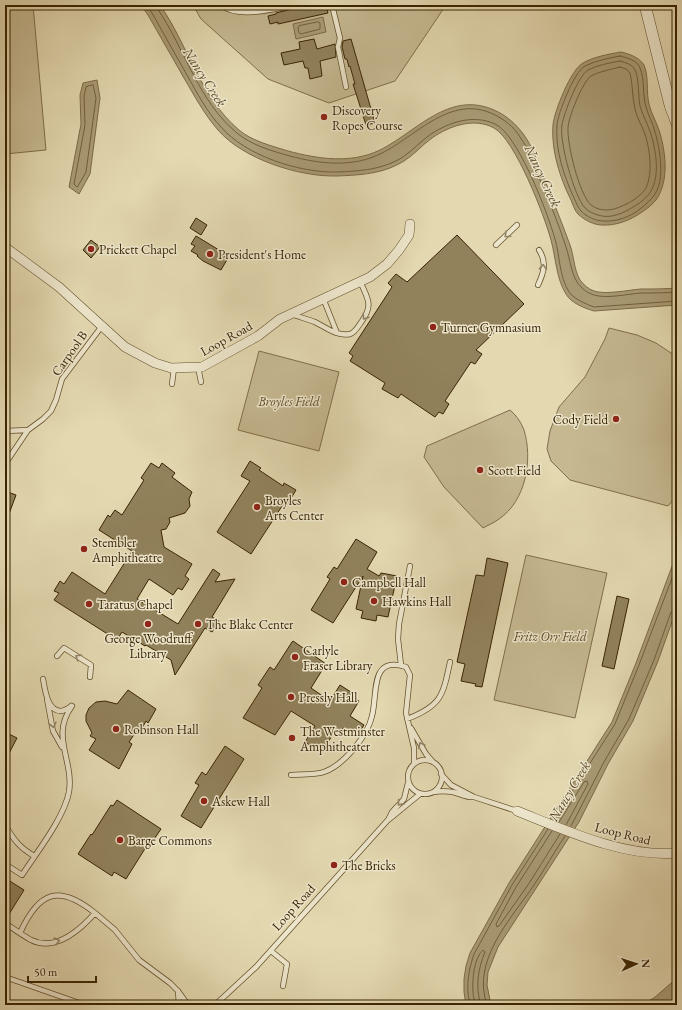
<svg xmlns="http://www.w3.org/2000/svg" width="682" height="1010" viewBox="0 0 682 1010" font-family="'EB Garamond',serif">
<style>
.green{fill:#c6b992;stroke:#806e4a}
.water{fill:#a99b75;stroke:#7c6b47}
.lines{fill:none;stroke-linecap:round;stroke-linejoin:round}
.shore{stroke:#71603c;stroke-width:1}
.building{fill:#91825c;stroke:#392402}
.service-casing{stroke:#64512e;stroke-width:6}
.minor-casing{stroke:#64512e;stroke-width:10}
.tertiary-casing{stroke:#64512e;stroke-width:12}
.service{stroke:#ede6cc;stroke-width:4.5}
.minor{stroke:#ede6cc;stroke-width:9}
.tertiary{stroke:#ede6cc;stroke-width:11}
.oneway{stroke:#938567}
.poi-dot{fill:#8f2418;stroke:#ede6cc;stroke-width:1.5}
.labels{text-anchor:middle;stroke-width:3;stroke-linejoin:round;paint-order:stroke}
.poi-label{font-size:13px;fill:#392402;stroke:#ede6cc;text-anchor:start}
.street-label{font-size:13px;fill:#392402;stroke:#ede6cc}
.park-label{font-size:13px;font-style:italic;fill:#5c4926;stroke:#ede6cc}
.water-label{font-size:14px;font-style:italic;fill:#5b4824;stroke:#ede6cc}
</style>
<rect width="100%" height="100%" fill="#e3d8b0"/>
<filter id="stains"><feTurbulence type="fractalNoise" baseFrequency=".005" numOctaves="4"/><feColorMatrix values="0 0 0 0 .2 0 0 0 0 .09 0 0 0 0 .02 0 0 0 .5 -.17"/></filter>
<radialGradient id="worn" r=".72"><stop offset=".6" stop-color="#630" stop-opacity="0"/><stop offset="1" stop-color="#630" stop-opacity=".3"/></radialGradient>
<path class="green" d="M24 5H33L46 150 5 154V7Z
M193 5H446L395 81 329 103 268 79 201 19Z
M609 328 637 335 656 343 677 357V492L674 499 668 506 570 480 551 461 547 449 550 431 559 407 585 377 605 339Z
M259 351 339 372 319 451 238 430Z
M510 410C516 415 521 422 524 430 533 459 526 501 499 519 494 523 488 525 483 528L444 487 424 457 427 446Z
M526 555 607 573 575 718 494 700Z"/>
<path class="water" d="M141 5H160C188 45 200 97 239 130 252 141 272 146 288 151 318 159 351 164 380 150 416 132 449 90 494 110 506 115 517 125 524 135 532 146 536 159 541 171 551 196 561 220 570 245 574 256 574 270 580 280 584 285 588 289 594 291 606 295 628 290 641 289 653 289 665 289 677 288V305L594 311C584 308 571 303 566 294 556 278 556 258 551 240 545 217 515 139 494 128 474 117 449 126 432 138 422 145 414 155 404 161 383 174 361 175 337 176 299 177 243 159 218 130 204 114 194 95 184 78 172 57 160 36 148 15Z
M323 17 326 32 296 39 293 24Z
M621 52C629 54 639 57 644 65 649 76 646 92 649 104 651 113 656 121 659 130 665 149 669 176 659 195 656 202 648 208 642 212 631 220 616 226 602 225 594 225 584 220 578 214 575 211 573 205 571 200 560 178 551 150 553 125 554 112 571 69 583 63 593 57 609 54 621 52Z
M97 80 100 98 90 174 79 194 69 187 81 124 80 95 83 83Z
M677 553V608L658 661 633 721 608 764 579 822 498 947 488 972 487 985 491 1005H466L464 992V979L466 966 470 953 509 883 612 722 636 663Z
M677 978V1003L674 1005H641L654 998Z"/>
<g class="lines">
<path class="shore" d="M146 5 152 13C164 34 175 54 187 75 197 93 207 112 221 127 246 156 300 173 337 172 360 171 382 170 403 157 413 150 421 141 431 134 450 122 473 114 495 124 518 134 548 214 555 239 560 256 559 276 569 292 574 299 586 304 594 307L677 301
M157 5V8C185 49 198 101 237 133 251 145 272 151 290 156 320 164 353 168 382 153 416 136 451 94 493 114 504 119 514 127 520 137 528 148 532 161 537 173 548 198 558 222 566 247 570 259 571 272 577 282 581 288 587 293 594 295 607 299 627 294 641 293 653 293 665 293 677 292
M318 22 320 23V29L301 34 299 33 298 28 299 26Z
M620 56C627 58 637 60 640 68 645 79 642 94 646 107 648 115 653 123 655 132 660 149 665 179 655 194 651 200 645 205 640 209 630 217 616 222 603 221 596 221 587 217 581 211 578 208 576 202 574 198 564 176 555 150 557 125 558 113 574 72 585 66 595 61 609 58 620 56Z
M620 61C626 63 632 64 635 70 639 77 638 96 640 106 643 116 648 125 651 134 656 151 660 175 651 191 648 197 639 204 633 207 624 213 612 218 602 216 596 215 589 212 585 208 574 196 559 141 562 125 564 113 578 76 588 70 597 65 610 63 620 61Z
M620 67 626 69 630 73C633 85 632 97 635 109 637 118 642 126 645 134 650 150 653 173 646 188 641 196 630 203 622 206 612 211 600 212 591 205 579 194 567 144 568 128 568 118 583 81 591 76 598 72 612 69 620 67Z
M93 85 96 98 86 172 78 186 77 187 74 184 85 125 84 96 86 87Z
M554 820 615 724 639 665 677 565
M559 822 584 782 587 781 588 784 566 825
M571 826 604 762 629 719 654 660 671 612 674 610 677 609
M552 831 516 887 496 924 497 927 499 926 530 882 560 834
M470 1005C470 1001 468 997 468 992 467 979 470 966 474 954L512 885 548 829
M475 1005C475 1001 473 997 473 992 472 980 474 958 483 950L485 952C478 969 475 987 481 1005
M487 1005C471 960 511 919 534 885 545 869 554 852 565 836"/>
</g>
<path class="building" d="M308 5H326L328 13 278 24V22L270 24 268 16 276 14V13Z
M314 39 317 49 335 44 336 57 320 61 322 76 310 79 308 68H305L303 61 284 65 281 53 300 49 299 42Z
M351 39 375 123 366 125 353 84H355L350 66 349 67 347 59H345L342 47 343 41Z
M196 218 207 225 201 235 190 228Z
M457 235 524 304 476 350 482 354 475 364 471 362 445 401 449 404 443 414 439 412 435 417 401 394 398 398 382 389 385 383 350 361 353 356 349 353 392 287 388 283 396 274 407 282Z
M196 236 224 253 223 255 228 258 221 270 203 261 197 256 198 255 191 251 195 246 191 244Z
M91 240 100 247 91 258 83 250Z
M250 461 261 468 259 470 283 486 284 483 296 490 287 505 284 503 251 554 217 532 250 481 241 476Z
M151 463 159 468 162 463 175 473 172 477 192 492 189 499 190 506 185 513 169 518 170 522 166 529 161 530 164 547 192 564 185 576 189 579 182 590 178 588 173 595 149 579 137 599 178 624 213 569 220 574 215 582 235 579 212 617 219 621 212 632 205 628 175 675 171 660 146 645 145 646 122 632 117 640 54 600 59 593 54 591 60 581 64 584 72 572 105 594 132 551 99 530 108 515 110 517 115 510 122 515 144 480 141 478Z
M5 491 16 495 6 522H5Z
M356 539 377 552 367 569 379 576 381 573 397 576 388 617 377 615 376 621 361 618 363 611 356 609 363 576 333 623 311 610 330 579 327 577 334 567 337 569Z
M487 558 508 563 482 687 475 686 476 684 461 681 465 664 457 662 476 575 484 576Z
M617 596 629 599 614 669 602 666Z
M293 641 326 664 311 688 330 701 340 685 357 696 355 698 359 701 350 716 364 725 357 737 343 728 339 734 335 731 321 753 305 742 315 726 291 711 275 735 243 718 262 688 258 685 270 667 274 670 292 642Z
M128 690 156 709 148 723 146 721 140 732 137 730 129 742 132 744 119 769 89 750 96 739 90 736 92 733 86 721V715L89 708 96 702 105 701 117 704Z
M5 732 17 738 5 761Z
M225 746 244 759 201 828 181 816 199 785 195 783 202 772 206 775Z
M117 800 161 829 148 848 146 847 126 879 114 872 112 876 78 854 91 834 92 835 111 805 113 806Z
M5 878 24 890 6 919H5Z"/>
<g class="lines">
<g class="service-casing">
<path id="service" d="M221 5C238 19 275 9 296 5
M332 5 340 38 338 47 346 87
M496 245 517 225
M538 285C544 272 547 262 539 250
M323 298 337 333
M291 314C299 317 307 319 315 322 325 327 338 337 350 334 355 333 359 325 362 321 374 304 367 298 360 281
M198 367 201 382
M172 384 174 368
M28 430 43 419 51 411 56 400 62 379 102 326
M5 431 28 430 5 464
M57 656 64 648 91 665 90 677
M401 665 398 639 399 624 410 566
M43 679C45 689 47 712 62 711 65 710 69 708 71 706
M47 699 53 731 62 747
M407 719C441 706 443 696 450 662
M411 728 426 754 433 762
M408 777a17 17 0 1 1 34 0a17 17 0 1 1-34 0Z
M441 774 451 785 474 797 517 811
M291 775C300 774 316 775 324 772 344 765 368 735 372 716 378 694 369 655 406 667L410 675 406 713 414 748V764
M433 792C440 791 446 791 453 792 461 794 466 798 474 797
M388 820 392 812 404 799 408 783
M5 825C14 840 19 847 34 856
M5 864 22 875C37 852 64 818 69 792 74 760 50 736 72 706
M95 913 115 930 139 960 170 983 178 991 188 1005
M5 923C14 929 22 935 31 940 56 952 80 930 95 913 59 884 39 891 20 933
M271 951 287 964 283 986
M5 977 85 1005
M178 991 179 1005
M215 1005 256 967 387 821 420 794"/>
</g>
<g class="minor-casing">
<path id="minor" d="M5 247 59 287 125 347 155 363 171 368 202 367 258 336 280 319 370 277 387 264 399 250 409 235 410 224
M517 811C565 830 625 858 677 853"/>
</g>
<g class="tertiary-casing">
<path id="tertiary" d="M645 5 670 105 677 124"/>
</g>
<use href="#service" class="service"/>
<use href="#minor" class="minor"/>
<use href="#tertiary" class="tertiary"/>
</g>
<defs><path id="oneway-chevron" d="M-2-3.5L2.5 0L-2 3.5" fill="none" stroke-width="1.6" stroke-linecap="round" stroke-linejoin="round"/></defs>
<g class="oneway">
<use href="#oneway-chevron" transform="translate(507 235) rotate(137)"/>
<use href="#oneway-chevron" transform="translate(543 267) rotate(-87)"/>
<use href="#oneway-chevron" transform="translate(365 317) rotate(124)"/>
<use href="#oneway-chevron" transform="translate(78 657) rotate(-148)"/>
<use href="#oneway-chevron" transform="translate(53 725) rotate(77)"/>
<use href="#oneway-chevron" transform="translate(421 745) rotate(-118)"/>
<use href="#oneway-chevron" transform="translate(400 803) rotate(131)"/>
<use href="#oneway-chevron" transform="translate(57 941) rotate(-14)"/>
</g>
<g class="poi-dot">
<circle cx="324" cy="117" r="4"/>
<circle cx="91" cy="249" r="4"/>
<circle cx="210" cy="254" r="4"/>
<circle cx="433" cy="327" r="4"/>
<circle cx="616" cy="419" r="4"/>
<circle cx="480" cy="470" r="4"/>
<circle cx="257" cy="507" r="4"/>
<circle cx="84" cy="549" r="4"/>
<circle cx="344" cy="582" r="4"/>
<circle cx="374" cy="601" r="4"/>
<circle cx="89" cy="604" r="4"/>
<circle cx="148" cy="624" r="4"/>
<circle cx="198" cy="624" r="4"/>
<circle cx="295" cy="657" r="4"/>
<circle cx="291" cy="697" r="4"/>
<circle cx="116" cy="729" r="4"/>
<circle cx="292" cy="738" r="4"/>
<circle cx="204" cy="801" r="4"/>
<circle cx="120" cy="840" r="4"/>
<circle cx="334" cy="865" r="4"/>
</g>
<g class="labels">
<g class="poi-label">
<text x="332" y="115">Discovery<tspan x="332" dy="15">Ropes Course</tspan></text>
<text x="99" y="254">Prickett Chapel</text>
<text x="218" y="259">President's Home</text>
<text x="441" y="332">Turner Gymnasium</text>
<text x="608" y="424" text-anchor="end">Cody Field</text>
<text x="488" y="475">Scott Field</text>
<text x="265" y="505">Broyles<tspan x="265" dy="15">Arts Center</tspan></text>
<text x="92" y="547">Stembler<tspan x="92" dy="15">Amphitheatre</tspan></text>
<text x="352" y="587">Campbell Hall</text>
<text x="382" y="606">Hawkins Hall</text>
<text x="97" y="609">Taratus Chapel</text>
<text x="206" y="629">The Blake Center</text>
<text x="148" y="643" text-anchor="middle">George Woodruff<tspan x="148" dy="15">Library</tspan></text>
<text x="303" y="655">Carlyle<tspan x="303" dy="15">Fraser Library</tspan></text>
<text x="299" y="702">Pressly Hall</text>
<text x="124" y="734">Robinson Hall</text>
<text x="300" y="736">The Westminster<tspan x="300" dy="15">Amphitheater</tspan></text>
<text x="212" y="806">Askew Hall</text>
<text x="128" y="845">Barge Commons</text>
<text x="342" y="870">The Bricks</text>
</g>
<g class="street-label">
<text transform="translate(226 338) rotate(-29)" y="5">Loop Road</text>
<text transform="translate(69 353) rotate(-55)" y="5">Carpool B</text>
<text transform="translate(623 833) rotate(14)" y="5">Loop Road</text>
<text transform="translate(293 907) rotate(-48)" y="5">Loop Road</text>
</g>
<g class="park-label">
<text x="289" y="406">Broyles Field</text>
<text x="550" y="641">Fritz Orr Field</text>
</g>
<g class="water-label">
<text transform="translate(205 77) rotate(57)" y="5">Nancy Creek</text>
<text transform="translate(543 176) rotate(65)" y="5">Nancy Creek</text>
<text transform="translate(569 791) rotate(-59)" y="5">Nancy Creek</text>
</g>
</g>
<rect width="682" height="1010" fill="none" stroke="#e3d8b0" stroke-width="20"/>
<rect x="6" y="6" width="670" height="998" fill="none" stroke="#392402" stroke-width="2"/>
<rect x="10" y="10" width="662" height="990" fill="none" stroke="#392402"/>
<g transform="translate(636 964) rotate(87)" stroke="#ede6cc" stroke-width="3" paint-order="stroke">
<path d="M0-3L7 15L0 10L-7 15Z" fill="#392402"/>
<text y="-6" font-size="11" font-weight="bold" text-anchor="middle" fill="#392402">N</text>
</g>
<path d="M28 976v6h68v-6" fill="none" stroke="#392402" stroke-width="2"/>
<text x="34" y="976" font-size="12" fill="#392402" stroke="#ede6cc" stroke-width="3" paint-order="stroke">50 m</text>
<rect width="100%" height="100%" filter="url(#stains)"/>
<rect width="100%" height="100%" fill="url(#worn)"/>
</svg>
